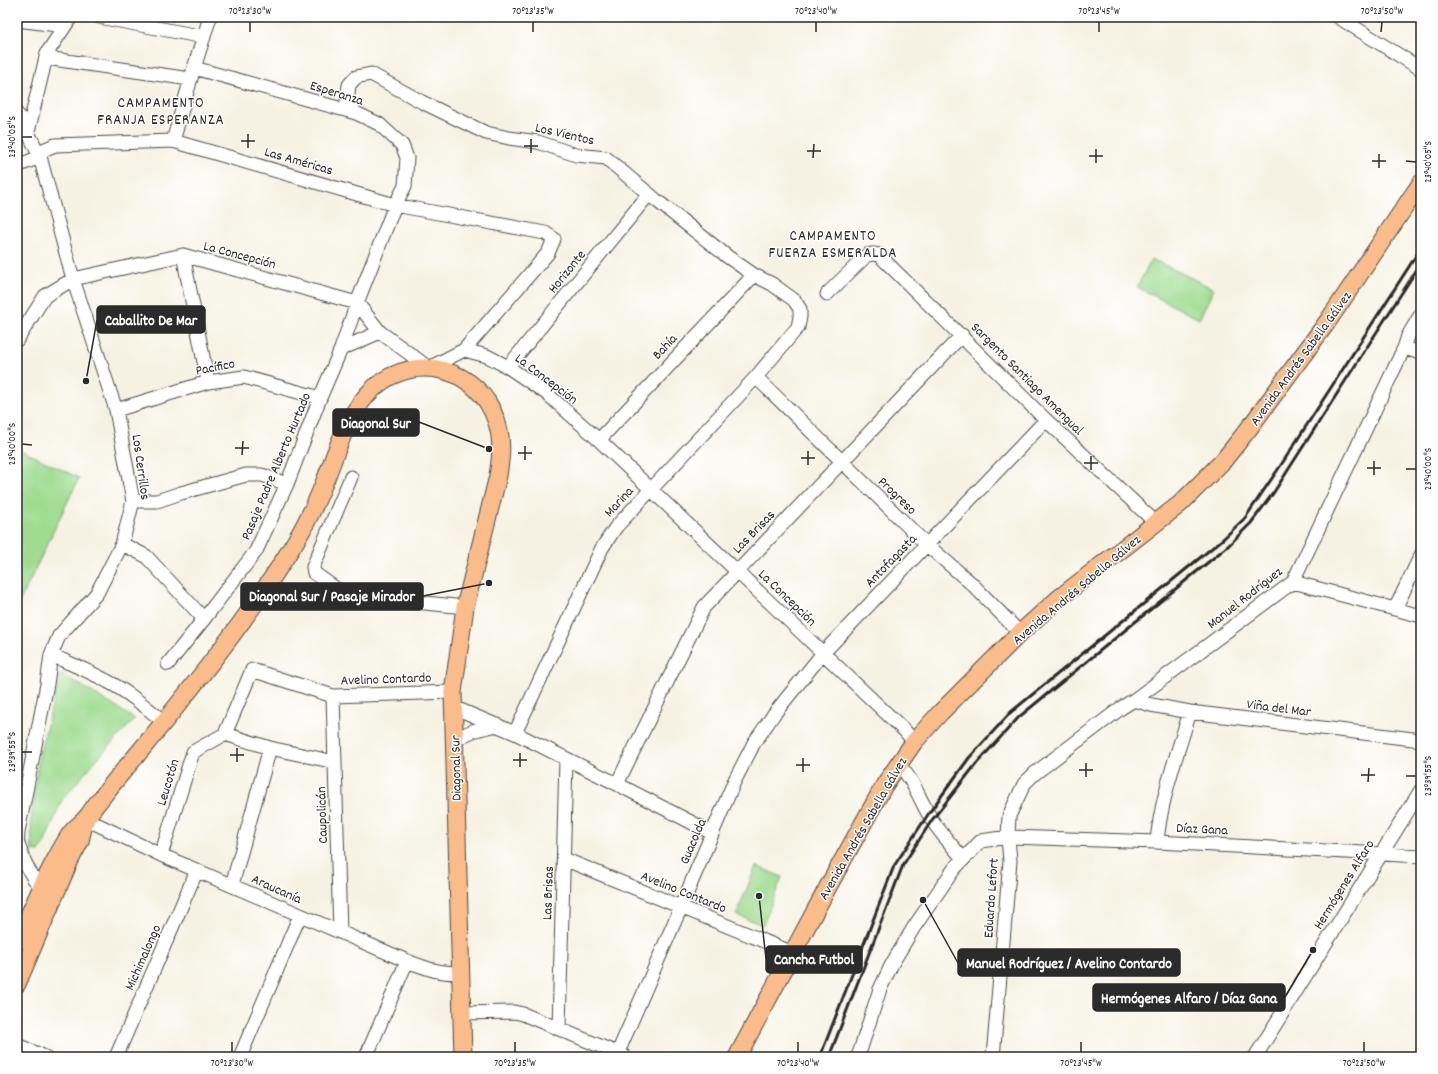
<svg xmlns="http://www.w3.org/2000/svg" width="1438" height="1074" viewBox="0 0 1438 1074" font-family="Dekko,sans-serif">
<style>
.green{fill:#9fdc90;stroke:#65845e}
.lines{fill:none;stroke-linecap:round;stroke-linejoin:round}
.minor-casing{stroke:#494947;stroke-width:15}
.major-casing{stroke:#494947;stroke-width:19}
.minor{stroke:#fff;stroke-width:13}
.major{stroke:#f9bc8a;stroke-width:17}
.rail{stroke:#2b2b2b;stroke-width:3}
.ticks{fill:none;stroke:#2b2b2b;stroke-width:1.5}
.labels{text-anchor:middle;stroke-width:3;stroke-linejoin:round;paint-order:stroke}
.street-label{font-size:14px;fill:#2b2b2b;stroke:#fff}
.neighbourhood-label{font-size:15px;letter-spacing:1px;fill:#2b2b2b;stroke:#fff}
.leader{fill:none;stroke:#2b2b2b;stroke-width:1.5}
.callout-dot{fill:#2b2b2b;stroke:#fff;stroke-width:1.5}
.callout{fill:#2b2b2b;stroke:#2b2b2b;stroke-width:1.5}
.callout-label{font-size:15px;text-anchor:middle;font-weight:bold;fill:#fff}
.neatline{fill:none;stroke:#2b2b2b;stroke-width:1.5}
.ticks-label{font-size:10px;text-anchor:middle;fill:#2b2b2b}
</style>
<rect width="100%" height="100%" fill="#fff"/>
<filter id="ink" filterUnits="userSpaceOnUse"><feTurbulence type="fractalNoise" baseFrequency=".025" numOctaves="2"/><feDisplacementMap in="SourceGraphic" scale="8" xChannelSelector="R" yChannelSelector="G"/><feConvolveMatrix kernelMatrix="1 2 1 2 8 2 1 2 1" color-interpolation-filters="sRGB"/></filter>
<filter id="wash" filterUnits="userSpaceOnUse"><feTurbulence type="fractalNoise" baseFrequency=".012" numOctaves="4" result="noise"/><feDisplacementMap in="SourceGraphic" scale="16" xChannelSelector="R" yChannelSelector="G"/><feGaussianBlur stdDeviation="0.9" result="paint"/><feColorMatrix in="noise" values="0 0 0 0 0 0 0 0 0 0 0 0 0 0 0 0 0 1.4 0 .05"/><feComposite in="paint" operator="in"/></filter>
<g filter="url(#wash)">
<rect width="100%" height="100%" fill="#f6f2e3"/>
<path class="green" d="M1152 259 1214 289 1199 319 1137 287Z
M17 448 79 478 17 607Z
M61 673 135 719 97 759 62 800 44 844 39 852 32 851 31 820 39 755Z
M756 866 782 877 763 925 736 915Z"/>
</g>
<g filter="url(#ink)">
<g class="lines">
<g class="minor-casing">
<path id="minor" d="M99 17 204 37
M1338 17 1421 69
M17 20 65 26
M46 58 190 79
M356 113 347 102 349 85 356 77 371 74 422 102 486 133 509 138 538 142 576 155 606 158 656 200 728 257 754 275 772 284 794 300 800 309V317L798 327 756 377 616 527 602 548 515 733
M17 114 22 120 40 157 43 150 55 145 173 141 395 205 545 233 554 239 548 253 464 350
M28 132 47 53 71 17
M173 141 194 68 210 17
M17 166 40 157 73 279 116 410 133 501 122 544 97 593 59 636 51 655 47 684 18 832C18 836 17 840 18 844 22 858 34 885 47 892
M183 255 208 382
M827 294 867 255 873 254 879 255 1046 420 1156 523
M17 340 45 296 73 279 183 255 357 303 380 332 429 368 464 350 487 356 508 367 546 393 599 440 905 731 914 742
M1404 348 1421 353
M341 349 380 332
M508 367 649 194
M756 377 926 544 972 584 1020 633
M116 410 208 382 244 377 320 398
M599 440 754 275
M351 477 313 567 314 573 345 595 465 607
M133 501H157L181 493 246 475H262L287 484
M122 544 146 556 204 619
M1293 582 1421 616
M1395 609 1421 555
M51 655C69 663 89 671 107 681 128 692 146 707 164 722
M168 664 204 619 256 551 287 484 320 398 341 349 357 303 395 205 405 186 407 158 402 145 379 124 356 113 194 68
M333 696 340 932
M1134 700 1151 705 1190 712 1421 740
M453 707 515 733 617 784 712 833
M225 734 270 748 335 762
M454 742C467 731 481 728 498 725
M898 764C914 780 920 801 932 820 940 833 953 846 963 859
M617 784 704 607 962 335
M86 819 161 855 407 961C428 969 438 973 460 973
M1157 842C1161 797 1177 755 1190 712
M161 855 193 752 225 734 252 670 333 696 453 692
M564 859 793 953
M232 885 270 748
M461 1013 514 1012 523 1014 624 1056
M559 1028 566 759
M17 1045 45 1057
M116 1057 197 870
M240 1057 300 915
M366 1057 407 961
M616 1057 681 907 734 782 754 743 774 714 823 653 1046 420
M858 1057 880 989 893 962 914 927 954 869 981 841 1008 837 1157 842 1421 856
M993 1057 1010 861 1008 837 1009 816 1024 784 1034 774 1121 708 1134 700 1293 582 1404 348 1408 336 1421 314
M1255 1057 1421 790"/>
</g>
<g class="major-casing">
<path id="major" d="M17 942C33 907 48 869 69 836 75 826 81 825 87 817 91 812 95 805 100 800 111 785 124 770 136 756 180 703 223 650 262 593 276 572 290 552 302 530 310 515 318 499 324 483 338 449 347 412 375 387 417 351 479 369 496 420 503 439 501 457 498 476L465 607 453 692 463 1057
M17 984 69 862 80 841 85 820
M737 1057 829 885 885 784 914 742 940 713 1020 633 1058 599 1180 504 1223 461 1250 427 1328 321 1421 183"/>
</g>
<use href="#minor" class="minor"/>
<use href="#major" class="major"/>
<path class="rail" d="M820 1057 894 866 929 813 969 758 1011 712 1223 539 1245 518 1281 465 1421 248
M829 1057 903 865 932 820 977 763 1019 717 1228 546 1251 523 1274 492 1421 263"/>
</g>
</g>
<path class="ticks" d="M250 32V22M533 32V22M816 32V22M1099 32V22M1381 32 1382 22M22 137H32M241 141H255M524 146H538M248 148V134M807 151H821M531 153V139M1089 156H1103M813 158 814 144M1372 161H1386M1406 161 1416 162M1096 163V149M1379 168V154M22 444 32 445M235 448H249M518 453H532M242 455 243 441M801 458H815M525 460V446M1084 463H1098M808 465V451M1367 468H1381M1406 469H1416M1091 470V456M1374 475V461M22 752H32M230 755H244M513 760H527M237 762V748M796 765H810M520 767V753M1079 770H1093M803 772V758M1361 775H1375M1406 776H1416M1086 777V763M1368 782 1369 768M232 1052V1042M515 1052V1042M798 1052V1042M1081 1052V1042M1364 1052V1042"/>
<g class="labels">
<g class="street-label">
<text transform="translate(337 92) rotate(17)" y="5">Esperanza</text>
<text transform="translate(565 133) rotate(13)" y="5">Los Vientos</text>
<text transform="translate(299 160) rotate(16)" y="5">Las Américas</text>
<text transform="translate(240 254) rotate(15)" y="5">La Concepción</text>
<text transform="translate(566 271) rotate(-51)" y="5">Horizonte</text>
<text transform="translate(664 346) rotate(-47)" y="5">Bahía</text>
<text transform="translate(1300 358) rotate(-54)" y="5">Avenida Andrés Sabella Gálvez</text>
<text transform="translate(215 366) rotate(-11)" y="5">Pacífico</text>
<text transform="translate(547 378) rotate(37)" y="5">La Concepción</text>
<text transform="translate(1028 378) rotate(45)" y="5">Sargento Santiago Amengual</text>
<text transform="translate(275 466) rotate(-67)" y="5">Pasaje Padre Alberto Hurtado</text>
<text transform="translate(142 467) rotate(82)" y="5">Los Cerrillos</text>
<text transform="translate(898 495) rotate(44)" y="5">Progreso</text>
<text transform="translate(618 501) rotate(-47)" y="5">Marina</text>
<text transform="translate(753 531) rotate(-46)" y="5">Las Brisas</text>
<text transform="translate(890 560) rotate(-46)" y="5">Antofagasta</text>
<text transform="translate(1076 589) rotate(-40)" y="5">Avenida Andrés Sabella Gálvez</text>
<text transform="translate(788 597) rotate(44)" y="5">La Concepción</text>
<text transform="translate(1244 597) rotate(-38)" y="5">Manuel Rodríguez</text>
<text transform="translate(386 678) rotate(-2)" y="5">Avelino Contardo</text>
<text transform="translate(1279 707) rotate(7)" y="5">Viña del Mar</text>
<text transform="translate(455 768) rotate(-91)" y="5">Diagonal Sur</text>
<text transform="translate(167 782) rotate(-73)" y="5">Leucotón</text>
<text transform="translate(321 815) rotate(-92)" y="5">Caupolicán</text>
<text transform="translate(862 828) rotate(-60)" y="5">Avenida Andrés Sabella Gálvez</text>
<text transform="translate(1202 828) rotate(3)" y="5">Díaz Gana</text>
<text transform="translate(692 841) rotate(-67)" y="5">Guacolda</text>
<text transform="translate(1343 884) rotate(-58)" y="5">Hermógenes Alfaro</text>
<text transform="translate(277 888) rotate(24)" y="5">Araucanía</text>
<text transform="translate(684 891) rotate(22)" y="5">Avelino Contardo</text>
<text transform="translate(547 893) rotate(-88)" y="5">Las Brisas</text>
<text transform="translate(990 898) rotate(-86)" y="5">Eduardo Lefort</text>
<text transform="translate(142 957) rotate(-66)" y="5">Michimalongo</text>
</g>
<g class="neighbourhood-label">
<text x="161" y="107">CAMPAMENTO<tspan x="161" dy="17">FRANJA ESPERANZA</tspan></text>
<text x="833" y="240">CAMPAMENTO<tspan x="833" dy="17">FUERZA ESMERALDA</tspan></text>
</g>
</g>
<path class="leader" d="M86 381L97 320M489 449L419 422M489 583L423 596M759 896L766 959M923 900L958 963M1313 950L1285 997"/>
<g class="callout-dot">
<circle cx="86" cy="381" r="4"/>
<circle cx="489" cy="449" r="4"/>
<circle cx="489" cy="583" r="4"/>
<circle cx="759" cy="896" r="4"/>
<circle cx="923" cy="900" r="4"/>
<circle cx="1313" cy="950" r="4"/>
</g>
<g class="callout">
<rect x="97" y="306" width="108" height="27" rx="4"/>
<rect x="333" y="409" width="86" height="27" rx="4"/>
<rect x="241" y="583" width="182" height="27" rx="4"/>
<rect x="766" y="946" width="96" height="27" rx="4"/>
<rect x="958" y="949" width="222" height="27" rx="4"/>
<rect x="1093" y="984" width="192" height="27" rx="4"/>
</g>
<g class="callout-label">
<text x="151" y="325">Caballito De Mar</text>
<text x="376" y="428">Diagonal Sur</text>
<text x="332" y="601">Diagonal Sur / Pasaje Mirador</text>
<text x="814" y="964">Cancha Futbol</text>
<text x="1069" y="968">Manuel Rodríguez / Avelino Contardo</text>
<text x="1189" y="1003">Hermógenes Alfaro / Díaz Gana</text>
</g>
<rect width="1438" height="1074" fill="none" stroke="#fff" stroke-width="44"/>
<rect x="22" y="22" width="1394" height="1030" class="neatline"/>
<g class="ticks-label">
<text x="250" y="14">70°23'30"W</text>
<text x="533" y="14">70°23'35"W</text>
<text x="816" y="14">70°23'40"W</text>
<text x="1099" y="14">70°23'45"W</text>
<text x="1382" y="14">70°23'50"W</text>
<text transform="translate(11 137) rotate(-90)" y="4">23°40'05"S</text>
<text transform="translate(1427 162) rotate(-90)" y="4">23°40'05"S</text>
<text transform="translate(11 444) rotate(-90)" y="4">23°40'00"S</text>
<text transform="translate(1427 469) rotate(-90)" y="4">23°40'00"S</text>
<text transform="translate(11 752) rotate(-90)" y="4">23°39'55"S</text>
<text transform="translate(1427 776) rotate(-90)" y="4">23°39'55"S</text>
<text x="232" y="1066">70°23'30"W</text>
<text x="515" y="1066">70°23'35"W</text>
<text x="798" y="1066">70°23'40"W</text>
<text x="1081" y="1066">70°23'45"W</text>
<text x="1364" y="1066">70°23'50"W</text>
</g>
</svg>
